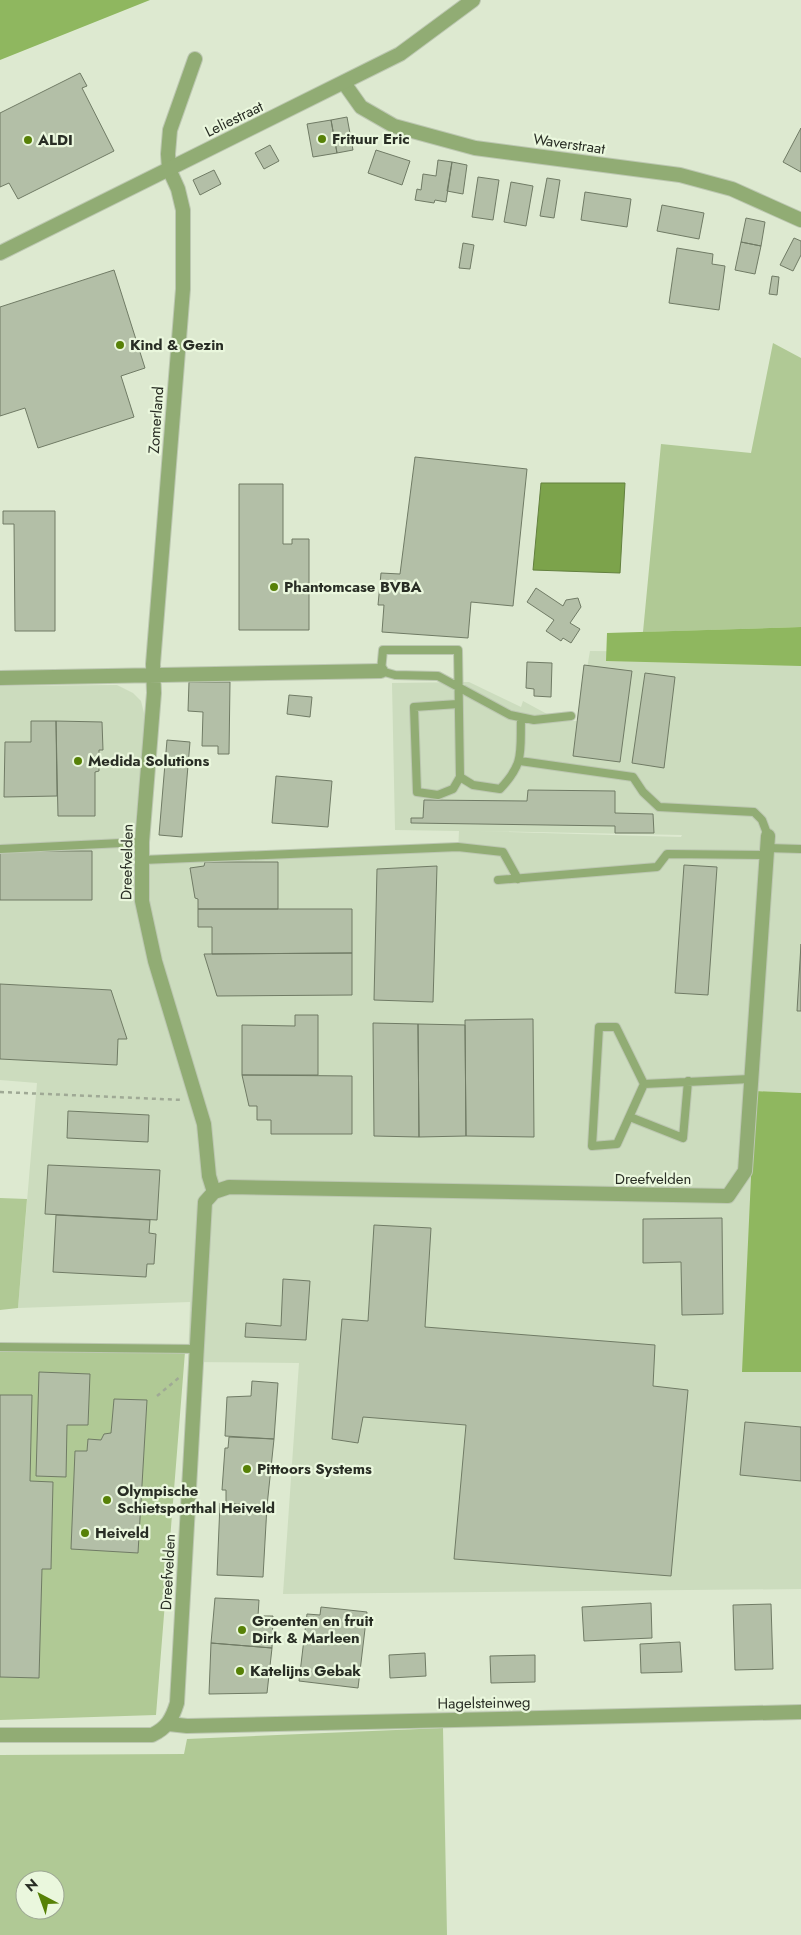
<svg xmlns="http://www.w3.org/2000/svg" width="801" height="1935" viewBox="0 0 801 1935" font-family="Jost,sans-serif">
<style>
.built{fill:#ccdcbe;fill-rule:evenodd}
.green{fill:#b0c995;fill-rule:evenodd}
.forest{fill:#8fb75f}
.water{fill:#7ca34b;stroke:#63803f}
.building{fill:#b3bfa7;stroke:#707b65}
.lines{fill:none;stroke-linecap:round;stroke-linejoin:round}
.service-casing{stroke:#bcc7b1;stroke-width:10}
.minor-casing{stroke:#bcc7b1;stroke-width:16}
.tertiary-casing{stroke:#bcc7b1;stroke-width:16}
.path{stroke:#9fa995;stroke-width:2.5;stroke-dasharray:4 4;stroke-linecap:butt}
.service{stroke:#91ac74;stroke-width:8}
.minor{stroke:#91ac74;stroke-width:14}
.tertiary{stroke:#91ac74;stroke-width:14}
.poi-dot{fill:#578107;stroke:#eaf7dd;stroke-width:2}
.labels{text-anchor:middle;stroke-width:4.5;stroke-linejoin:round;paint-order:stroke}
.street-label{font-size:15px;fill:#282d24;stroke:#eaf7dd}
.poi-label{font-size:15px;font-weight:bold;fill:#282d24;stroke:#eaf7dd;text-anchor:start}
</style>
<rect width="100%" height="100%" fill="#dde9d0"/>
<path class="built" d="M590 651 801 653V1093L756 1091 743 1372H801V1589L283 1594 299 1363 188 1362 190 1302 18 1308 37 1083 0 1080V686L117 685 133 693 141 701 146 721 132 856 449 852H458L459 831 395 830 392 683 469 682 521 707 523 701 560 721H578ZM476 831 682 835 681 837Z"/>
<path class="green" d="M773 343 801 358V627L643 632 661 444 751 453Z
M0 1198 27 1199 18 1308 0 1310Z
M0 1352H185L156 1715 0 1720Z
M443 1728 447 1935H0V1755L184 1754 187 1739ZM25 1880H55V1910H25Z"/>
<path class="forest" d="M0 0H150L0 60Z
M801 627V666L606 661 607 633Z
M755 1091 801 1093V1372H742Z"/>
<path class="water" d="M541 483H625L620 573 533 570Z"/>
<path class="building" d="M80 73 87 86 82 88 114 151 18 199 9 183 0 187V113Z
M347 117 353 150 337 153 331 120Z
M331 120 337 153 313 157 307 124Z
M801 128V172L783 162Z
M270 145 279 161 264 169 255 153Z
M376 150 410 161 402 185 368 173Z
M438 160 452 162 446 202 435 200 434 203 415 200 417 189 421 190 423 174 436 176Z
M452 162 467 165 463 194 447 191Z
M214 170 221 184 200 195 193 180Z
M478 177 499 180 493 220 472 217Z
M547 178 560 180 554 218 540 216Z
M511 182 533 186 526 226 504 222Z
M585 192 631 199 627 227 581 220Z
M662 205 704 213 699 239 657 231Z
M746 218 765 222 761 246 741 242Z
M794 238 801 241V255L793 271 780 265Z
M741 242 761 246 755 274 735 270Z
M463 243 474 245 470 269 459 268Z
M677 248 713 254 712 264 725 266 719 310 669 303Z
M114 270 145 368 121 376 134 417 38 448 25 408 0 416V307Z
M772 276 779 277 777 295 769 294Z
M415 457 527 469 513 606 471 602 468 638 382 632 384 605H378L381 573 400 574Z
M239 484H283V544H292V539H309V630H239Z
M3 511H55V631H15L14 524H3Z
M536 588 563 606 566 600 578 598 581 607 570 623 580 629 571 643 563 638 561 641 546 631 554 620 527 602Z
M527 662 552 663 551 697 534 696V689L526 688Z
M584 665 632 671 620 762 573 756Z
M645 673 675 677 664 768 632 763Z
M189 682H230L229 754H218V746H202L203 712 188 711Z
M289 695 312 697 310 717 287 714Z
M31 721H56L57 796 4 797 5 742H31Z
M56 721 102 722 103 750H99V771L95 772V816H58Z
M167 740 190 742 182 837 159 835Z
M276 776 332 781 328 827 272 823Z
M528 790 615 791V813L653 814 654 833H615V826L411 823V818H423L424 800 527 801Z
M0 851H92V900H0Z
M205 862H278V909H198V899L195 898 190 868 204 866Z
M684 865 717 867 708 995 675 993Z
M437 866 433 1002 374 1000 377 869Z
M198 909H352V953L212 954V927H198Z
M801 944V1011H797Z
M352 953V995L217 996 204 954Z
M0 984 111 990 127 1039H118L117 1065 0 1059Z
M295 1015H318V1075H242V1025L295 1026Z
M533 1019 534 1137 466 1136 465 1020Z
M373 1023 418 1024 419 1137 374 1136Z
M418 1024 465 1025 466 1136 419 1137Z
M242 1075 352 1076V1134H271V1120H257V1106H249Z
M68 1111 149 1115 148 1142 67 1138Z
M48 1165 160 1170 157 1220 45 1214Z
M56 1215 150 1220 149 1233 156 1234 154 1264H147L146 1277 53 1272Z
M722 1218 723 1314 682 1315 681 1262 643 1263V1219Z
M374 1225 431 1228 425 1327 655 1345 653 1386 688 1390 671 1576 454 1559 466 1425 363 1417 358 1443 332 1439 342 1319 368 1321Z
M283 1279 310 1281 306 1340 245 1337 246 1323 281 1326Z
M39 1372 90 1374 88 1425H67L66 1477 36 1476Z
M252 1381 278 1383 274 1439 225 1436 227 1397 251 1396Z
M0 1395H32L30 1481 53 1482 51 1569H42L39 1678 0 1677Z
M114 1399 147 1400 138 1553 71 1549 75 1451H87L88 1439 101 1440 104 1434 111 1433Z
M745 1422 801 1427V1481L740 1475Z
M229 1437 274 1439 267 1506 226 1504V1490H222L225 1448H228Z
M220 1503 267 1506 263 1577 217 1575Z
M215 1598 259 1600 258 1616H273L272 1648 211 1643Z
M651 1603 652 1638 584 1641 582 1607Z
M771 1604 773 1669 735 1670 733 1605Z
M321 1607 367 1612 358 1688 299 1681 307 1614 320 1615Z
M680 1642 682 1672 641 1673 640 1644Z
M211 1643 272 1648 267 1693 209 1694Z
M425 1653 426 1676 390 1678 389 1655Z
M535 1655V1682L491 1683 490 1656Z"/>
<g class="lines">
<g class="service-casing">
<path id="service" d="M458 704 414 707 417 792 438 795 453 789 460 777
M521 718C520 752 525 763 500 789L473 785 460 777 458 650H383L381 671 395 675 438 676 510 715 534 720 571 716
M520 761 633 777 643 792 659 807 754 812 762 820 768 836
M767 848 801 849
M0 849 142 842
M142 860 458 847 503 852 518 879
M498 880 657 867 667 854 767 855
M644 1084 617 1144 592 1146 599 1027H616L644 1084 750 1079
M630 1117 683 1138 688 1081
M0 1347 198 1349"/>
</g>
<g class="minor-casing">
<path id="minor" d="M195 59 170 130 168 154 169 169 178 189 183 210V289L153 664 154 693 142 842V901L155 961 204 1124 209 1176 214 1192
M344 83 361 107 394 126 475 148 680 175 732 189 801 220
M0 678 381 671
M169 1724 187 1726 801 1712
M0 1735H152C167 1728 172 1719 177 1703L205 1202 214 1192 229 1187 728 1196 745 1171 768 836"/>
</g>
<g class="tertiary-casing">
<path id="tertiary" d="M0 253 400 54 473 0"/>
</g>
<path class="path" d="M0 1092 183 1100
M157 1396 181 1376"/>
<use href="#service" class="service"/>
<use href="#minor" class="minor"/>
<use href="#tertiary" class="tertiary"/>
</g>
<g class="poi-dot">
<circle cx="322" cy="139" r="5"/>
<circle cx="28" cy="140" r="5"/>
<circle cx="120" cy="345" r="5"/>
<circle cx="274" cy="587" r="5"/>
<circle cx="78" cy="761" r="5"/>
<circle cx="247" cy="1469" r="5"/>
<circle cx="107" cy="1500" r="5"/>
<circle cx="85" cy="1533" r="5"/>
<circle cx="242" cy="1630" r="5"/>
<circle cx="240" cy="1671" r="5"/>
</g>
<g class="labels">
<g class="street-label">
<text transform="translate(234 119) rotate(-26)" y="5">Leliestraat</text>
<text transform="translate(569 144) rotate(8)" y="5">Waverstraat</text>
<text transform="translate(156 420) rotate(-86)" y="5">Zomerland</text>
<text transform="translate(127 862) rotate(-89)" y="5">Dreefvelden</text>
<text x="653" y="1184">Dreefvelden</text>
<text transform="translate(168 1572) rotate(-87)" y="5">Dreefvelden</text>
<text transform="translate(484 1703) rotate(-1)" y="5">Hagelsteinweg</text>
</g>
<g class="poi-label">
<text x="332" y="144">Frituur Eric</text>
<text x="38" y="145">ALDI</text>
<text x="130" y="350">Kind &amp; Gezin</text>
<text x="284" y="592">Phantomcase BVBA</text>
<text x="88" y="766">Medida Solutions</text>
<text x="257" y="1474">Pittoors Systems</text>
<text x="117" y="1496">Olympische<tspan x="117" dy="17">Schietsporthal Heiveld</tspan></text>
<text x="95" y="1538">Heiveld</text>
<text x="252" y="1626">Groenten en fruit<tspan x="252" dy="17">Dirk &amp; Marleen</tspan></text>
<text x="250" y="1676">Katelijns Gebak</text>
</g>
</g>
<g transform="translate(40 1895) rotate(319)"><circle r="24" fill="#eaf7dd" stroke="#9ca693"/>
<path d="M0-4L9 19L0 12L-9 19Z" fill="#578107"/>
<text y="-8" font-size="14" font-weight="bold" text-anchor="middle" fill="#282d24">N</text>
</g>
</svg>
